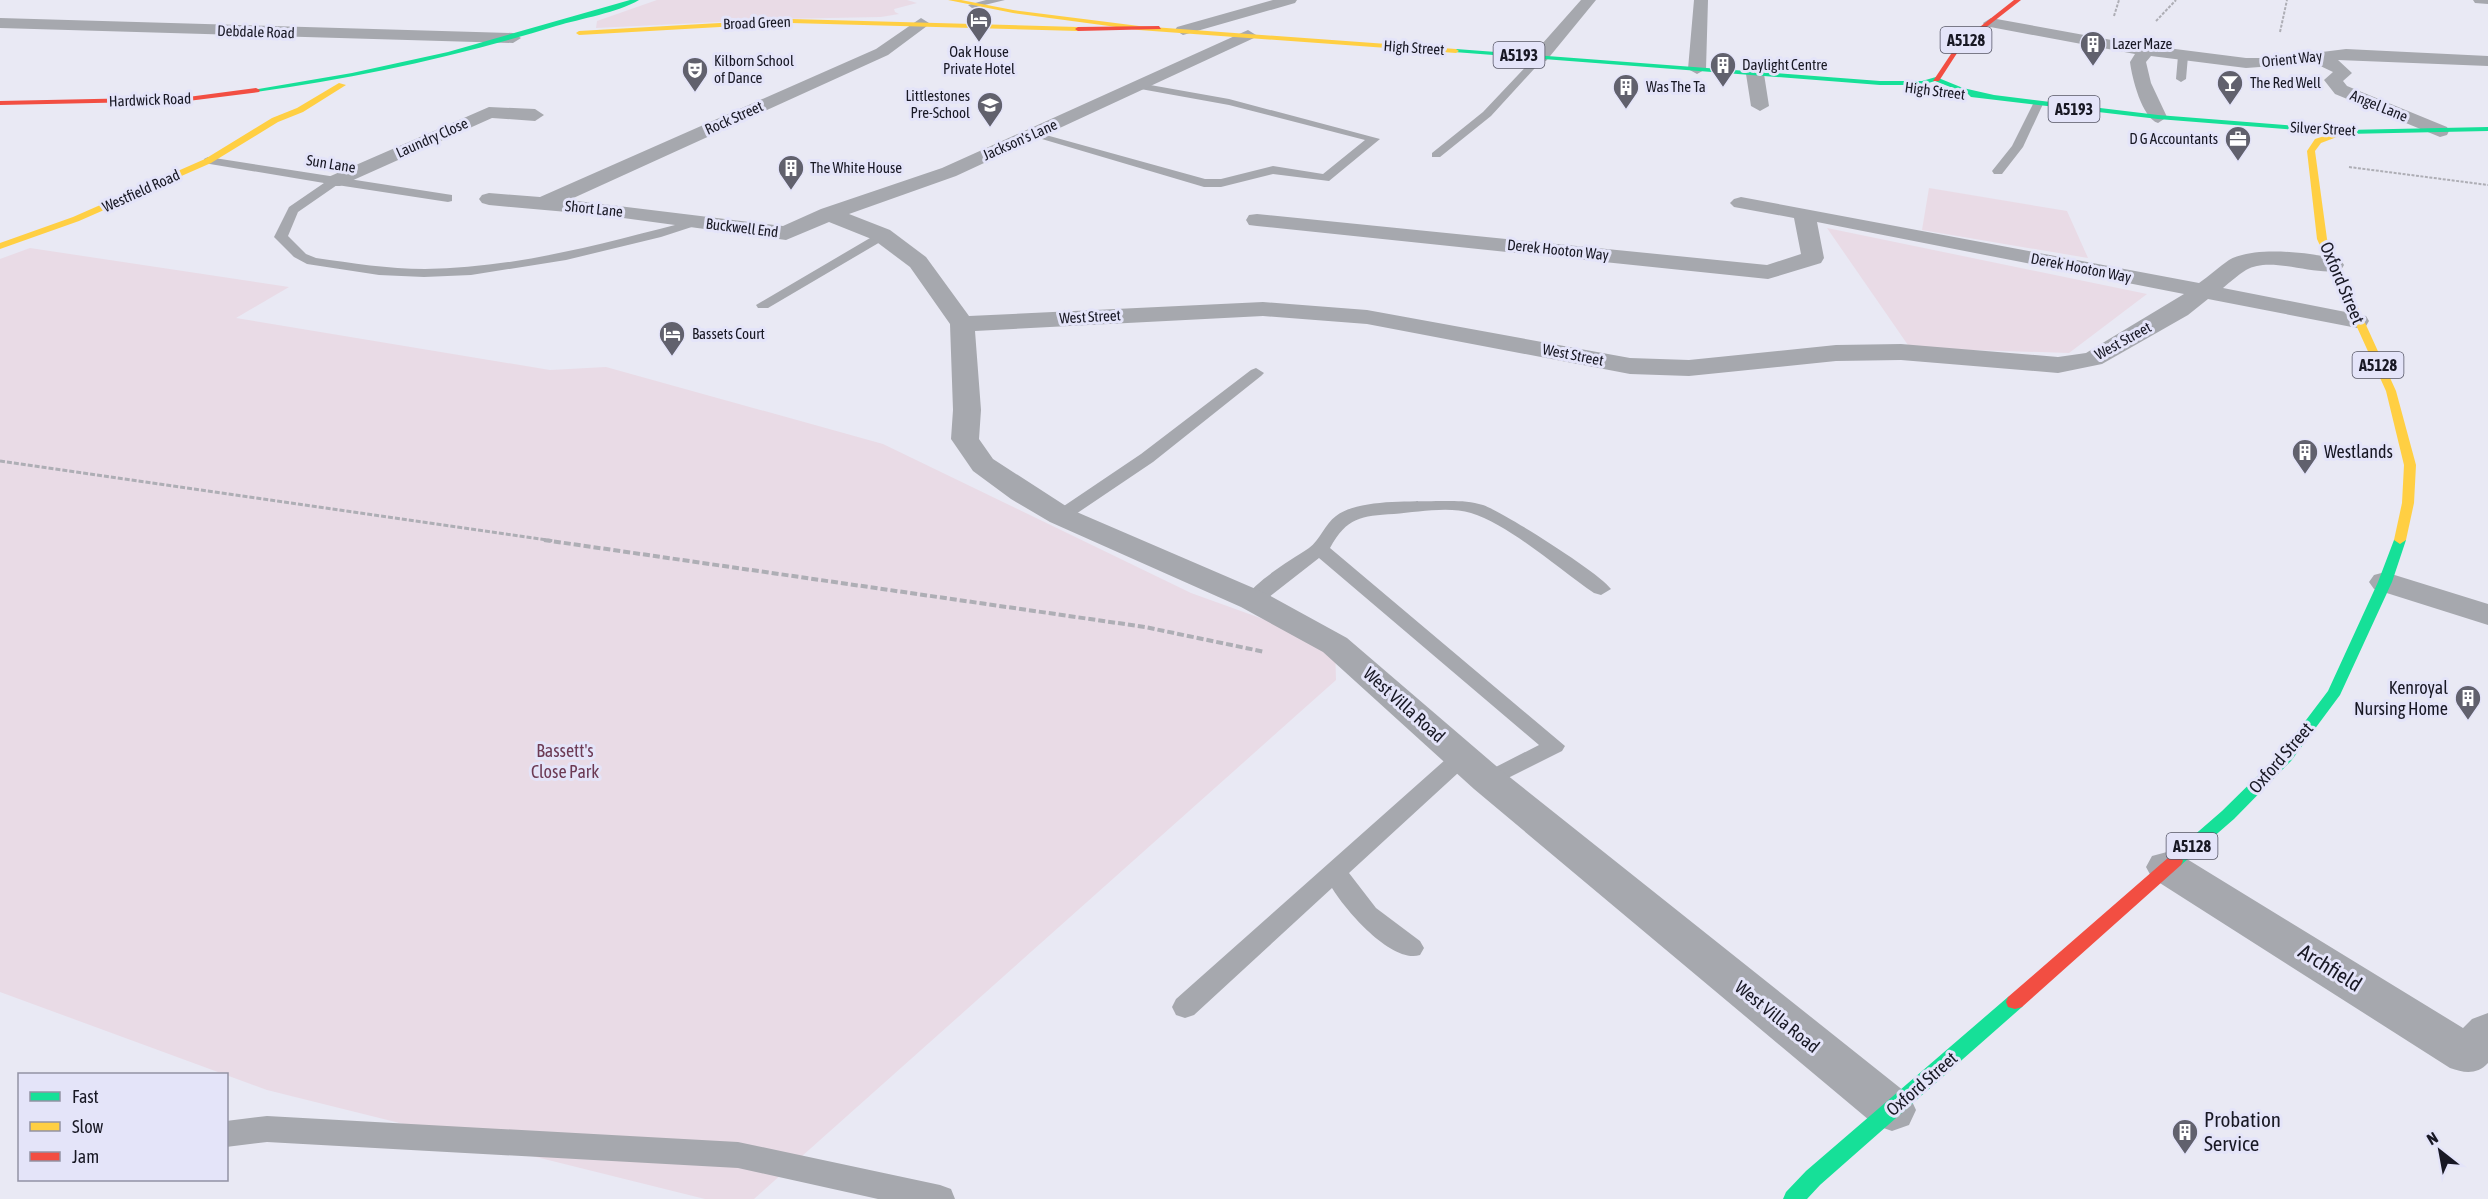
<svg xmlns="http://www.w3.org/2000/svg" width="2488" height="1199" viewBox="0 0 2488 1199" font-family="'Asap Condensed',sans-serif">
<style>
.green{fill:#e9dbe6}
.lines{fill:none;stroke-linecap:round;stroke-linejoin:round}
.path-far2{stroke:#aeaeb5;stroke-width:2;stroke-dasharray:3 1.5;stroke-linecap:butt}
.path-far1{stroke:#aeaeb5;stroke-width:3;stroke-dasharray:5 2;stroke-linecap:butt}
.path{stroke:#aeaeb5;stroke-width:4;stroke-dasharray:7 3;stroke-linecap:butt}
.lane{fill:#a6a8ae;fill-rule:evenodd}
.street{fill:#a6a8ae;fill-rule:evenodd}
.fast{fill:#16e098;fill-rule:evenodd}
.slow{fill:#ffcf43;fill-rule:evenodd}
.jam{fill:#f24e42;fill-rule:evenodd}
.labels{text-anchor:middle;stroke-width:6;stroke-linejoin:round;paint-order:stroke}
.far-street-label{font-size:15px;fill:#181824;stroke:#e4e4f9}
.far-poi-label{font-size:15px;fill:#181824;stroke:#e4e4f9;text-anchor:start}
.shield{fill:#e4e4f9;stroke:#555564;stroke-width:1.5}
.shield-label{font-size:16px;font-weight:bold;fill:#181824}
.street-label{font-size:18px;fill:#181824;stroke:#e4e4f9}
.poi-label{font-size:18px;fill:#181824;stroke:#e4e4f9;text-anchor:start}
.park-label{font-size:18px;fill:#6c3a54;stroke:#e4e4f9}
.near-street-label{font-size:21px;fill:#181824;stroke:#e4e4f9}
.near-poi-label{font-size:21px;fill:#181824;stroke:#e4e4f9;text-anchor:start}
</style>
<rect width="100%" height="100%" fill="#e9e9f4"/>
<path class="green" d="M657 0H907L917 3 894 9 895 12 899 14 881 17 778 19 596 28 597 21Z
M1929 188 2067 211 2088 258 1922 230Z
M1827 228 2147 294 2069 353 1910 348Z
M30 248 289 287 236 318 550 370 606 367 883 444 1191 593 1335 645 1336 680 754 1199H705L267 1090 0 992V259Z"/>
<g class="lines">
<path class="path-far2" d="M2114 16 2119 0
M2156 21 2176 0
M2280 32 2287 0
M2349 167 2488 185"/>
<path class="path-far1" d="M0 461 554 541"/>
<path class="path" d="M544 540 1145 627 1265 652"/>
<path class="lane" d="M986 0H1005L972 8 968 5Z
M2183 53 2188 56 2186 79 2181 82 2176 79 2178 56Z
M1537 55 1545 57 1491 116 1440 157H1432V153L1483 112Z
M1139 83 1229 99 1380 139 1329 181 1273 174 1221 187H1204L1025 134 1035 132 1205 179H1221L1273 166 1323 174 1365 140 1229 105 1135 88V84Z
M2038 101 2043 104 2023 147 2002 174H1994L1992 171 2012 146 2033 104Z
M208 157 452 195V201L448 202 337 185 298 212 288 236 306 254 316 258C352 263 388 269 425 269 519 268 608 242 698 219L704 223 661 237 566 260 471 275 424 277 379 275 307 264 294 257 274 237 289 207 324 183 204 163V159Z
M882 231 887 232V238L768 308H758L756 305Z
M1256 368 1264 373 1261 376 1153 462 1067 520H1055L1052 516 1055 512 1141 454 1251 370Z
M1436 501C1452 501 1468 500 1483 505 1503 512 1600 573 1611 589L1601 595 1594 593C1560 570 1510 525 1471 513 1449 506 1417 512 1394 514 1361 516 1347 517 1330 548L1565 746 1562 751 1488 788 1480 785 1477 780 1480 775 1539 745 1319 558 1260 604 1253 606 1243 600C1258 579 1288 562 1309 548 1320 540 1325 524 1336 516 1358 499 1409 502 1436 501Z
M1462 750 1470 752 1473 757 1470 762 1349 873 1376 908 1420 941 1424 948 1420 955C1392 964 1346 911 1332 888L1194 1015 1185 1018 1176 1015 1172 1007 1176 999 1454 752Z
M267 1116 738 1142 940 1185 951 1189 955 1199H878L738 1168 267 1142 226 1147V1121Z"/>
<path class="street" d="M1273 0H1297L1295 3 1183 35 1175 30 1177 27Z
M1581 0H1596L1546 61H1534L1532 57 1534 53Z
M1694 0H1708L1706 69 1697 74 1688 69Z
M2473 0H2488V4L2475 3Z
M0 18 513 33 521 38 513 43 0 28Z
M921 18 929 23 927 26 888 55 569 200 783 226 821 209 942 168 1248 30 1256 35 1254 38 956 176 849 214 890 230 926 257 969 316 1263 302 1367 310 1630 358 1689 360 1836 345 1901 344 2058 357 2086 353 2184 294 1817 222 1824 258 1821 263 1768 279 1257 226 1249 225 1246 220 1249 215 1257 214 1767 265 1801 254 1794 218 1734 207 1730 203 1734 199 1741 197 2199 283C2209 276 2219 267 2229 260 2255 245 2313 253 2341 260L2344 265 2341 270C2314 277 2271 255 2246 270 2238 275 2230 282 2223 288L2366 316 2369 321 2366 326 2357 328 2208 299 2188 315 2102 364 2058 373 1901 360 1836 361 1689 376 1630 374 1367 324 1263 316 975 331 981 410 979 439 993 459 1072 510 1265 593 1347 638 1502 771 1909 1095 1916 1110 1909 1125 1892 1131 1875 1125 1474 789 1323 652 1241 607 1050 522 1011 499 973 471 951 439 953 410 950 324 910 267 874 240 829 222 786 240 601 215 489 205 482 203 479 199 482 195 489 193 540 197 876 49Z
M1991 18 2128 43 2246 58H2274L2346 49 2488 56V66L2338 60 2352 73 2343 81 2347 86 2447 127 2449 131 2447 135 2440 137 2335 94 2324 80 2333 72 2314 63 2246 68 2151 56 2146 62 2151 83 2167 117 2158 123C2142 118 2132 78 2130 62L2135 54 1985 26 1983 23Z
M1755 69 1764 74 1769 106 1760 111 1751 106 1746 74Z
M489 107 535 109 544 115 535 121 492 118 340 186H326L323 182 326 178Z
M2385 572 2488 604V625L2374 589 2369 582 2374 575Z
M2167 852 2182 856 2463 1028 2472 1019 2488 1013V1063C2477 1075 2464 1073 2450 1068L2152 878 2146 867 2152 856Z"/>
<path class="fast" d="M630 0H639C619 12 580 19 556 26 458 56 358 78 256 92L252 90 352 73 448 52Z
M1456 49 1880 81H1922L1936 77 1963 88 1994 95 2158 115 2346 130 2488 127V131L2346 134 2158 119 1971 97 1968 94 1935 81 1922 85H1880L1454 52Z
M2400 536 2406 540 2392 582 2340 695 2291 761 2234 819 2181 865 2175 867 2169 865 2167 861 2169 857 2222 811 2281 753 2328 691 2378 582 2394 540Z
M2015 995 2022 997 2024 1002 2022 1007 1820 1185 1807 1199H1783L1786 1192 1806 1171 2008 997Z"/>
<path class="slow" d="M948 0H961L1013 10 1139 26 1456 49 1459 51 1456 53 1139 30 1013 13Z
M791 19 1078 27 1081 29 1078 31 791 23 579 35 576 33 579 31Z
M339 83 346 85 303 112 278 122 211 163 79 221 0 249V243L73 217 205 159 272 118 297 108Z
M2343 130 2350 132 2321 143 2315 151 2327 239 2396 391 2416 465 2414 503 2406 540 2400 544 2394 540 2402 503 2404 465 2386 391 2317 239 2307 151 2315 139Z"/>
<path class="jam" d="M2014 0H2021L1961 47 1939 81H1933L1957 45Z
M1159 26 1161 29 1078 31 1075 29 1078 27Z
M256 88 260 90 259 92 188 101 0 105V101L188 97Z
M2175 855 2181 857 2183 861 2181 865 2022 1007 2015 1009 2008 1007 2006 1002 2008 997 2169 857Z"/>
</g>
<defs>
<g id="hotel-pin" transform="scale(1.35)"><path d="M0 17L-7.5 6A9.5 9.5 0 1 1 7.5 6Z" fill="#61616d" stroke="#e4e4f9"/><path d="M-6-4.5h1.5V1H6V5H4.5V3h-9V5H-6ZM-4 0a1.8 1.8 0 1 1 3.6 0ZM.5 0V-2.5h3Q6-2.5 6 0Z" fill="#fff"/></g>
<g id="building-pin" transform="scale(1.35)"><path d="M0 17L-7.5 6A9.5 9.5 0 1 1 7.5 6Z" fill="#61616d" stroke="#e4e4f9"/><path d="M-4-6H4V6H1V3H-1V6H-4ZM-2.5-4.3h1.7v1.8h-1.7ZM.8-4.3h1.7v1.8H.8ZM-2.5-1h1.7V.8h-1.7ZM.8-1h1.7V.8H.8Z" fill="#fff"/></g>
<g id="theatre-pin" transform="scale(1.35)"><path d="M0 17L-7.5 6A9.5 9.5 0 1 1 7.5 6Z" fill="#61616d" stroke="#e4e4f9"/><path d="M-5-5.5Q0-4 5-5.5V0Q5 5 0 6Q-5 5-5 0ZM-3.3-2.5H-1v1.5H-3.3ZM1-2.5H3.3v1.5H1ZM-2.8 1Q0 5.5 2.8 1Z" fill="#fff"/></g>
<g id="bar-pin" transform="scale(1.35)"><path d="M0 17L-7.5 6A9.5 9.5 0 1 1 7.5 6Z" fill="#61616d" stroke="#e4e4f9"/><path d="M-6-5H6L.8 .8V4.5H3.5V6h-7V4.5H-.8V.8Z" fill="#fff"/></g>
<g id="school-pin" transform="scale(1.35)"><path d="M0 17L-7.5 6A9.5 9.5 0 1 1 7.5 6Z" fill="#61616d" stroke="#e4e4f9"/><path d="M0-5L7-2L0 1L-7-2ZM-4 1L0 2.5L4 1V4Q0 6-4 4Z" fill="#fff"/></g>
<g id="office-pin" transform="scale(1.35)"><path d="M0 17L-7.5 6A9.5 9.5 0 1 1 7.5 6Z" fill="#61616d" stroke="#e4e4f9"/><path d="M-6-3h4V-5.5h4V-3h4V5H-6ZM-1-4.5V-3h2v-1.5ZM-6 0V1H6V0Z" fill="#fff"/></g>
</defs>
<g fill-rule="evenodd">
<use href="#hotel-pin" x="979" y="20"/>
<use href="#building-pin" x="2093" y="44"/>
<use href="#building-pin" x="1723" y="65"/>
<use href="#theatre-pin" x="695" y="70"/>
<use href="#bar-pin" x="2230" y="83"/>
<use href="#building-pin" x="1626" y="87"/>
<use href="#school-pin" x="990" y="105"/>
<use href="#office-pin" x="2238" y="139"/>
<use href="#building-pin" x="791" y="168"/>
<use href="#hotel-pin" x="672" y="334"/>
<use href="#building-pin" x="2305" y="452"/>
<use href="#building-pin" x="2468" y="698"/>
<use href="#building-pin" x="2185" y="1132"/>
</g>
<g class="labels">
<g class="far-street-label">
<text transform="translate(757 23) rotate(-2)" y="5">Broad Green</text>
<text transform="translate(256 32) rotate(2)" y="5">Debdale Road</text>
<text transform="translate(1414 48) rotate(4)" y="5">High Street</text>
<text transform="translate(2292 59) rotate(-6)" y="5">Orient Way</text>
<text transform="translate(1935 91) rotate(7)" y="5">High Street</text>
<text transform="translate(150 100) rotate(-2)" y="5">Hardwick Road</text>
<text transform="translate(2379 106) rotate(22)" y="5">Angel Lane</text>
<text transform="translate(734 118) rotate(-24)" y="5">Rock Street</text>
<text transform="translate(2323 129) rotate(3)" y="5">Silver Street</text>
<text transform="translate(432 138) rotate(-24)" y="5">Laundry Close</text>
<text transform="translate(1020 140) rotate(-24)" y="5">Jackson's Lane</text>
<text transform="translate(331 164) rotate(9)" y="5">Sun Lane</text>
<text transform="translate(141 191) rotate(-24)" y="5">Westfield Road</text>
<text transform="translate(594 209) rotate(6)" y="5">Short Lane</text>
<text transform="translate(742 228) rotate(7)" y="5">Buckwell End</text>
<text transform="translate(1558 250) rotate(6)" y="5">Derek Hooton Way</text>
<text transform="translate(2081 268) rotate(11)" y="5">Derek Hooton Way</text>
<text transform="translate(1090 317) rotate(-3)" y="5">West Street</text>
<text transform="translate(2123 341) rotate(-29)" y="5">West Street</text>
<text transform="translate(1573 355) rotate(11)" y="5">West Street</text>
</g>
<g class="far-poi-label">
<text x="2112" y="49">Lazer Maze</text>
<text x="979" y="57" text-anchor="middle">Oak House<tspan x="979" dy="17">Private Hotel</tspan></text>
<text x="714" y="66">Kilborn School<tspan x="714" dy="17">of Dance</tspan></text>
<text x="1742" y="70">Daylight Centre</text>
<text x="2250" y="88">The Red Well</text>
<text x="1646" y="92">Was The Ta</text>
<text x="970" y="101" text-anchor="end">Littlestones<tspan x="970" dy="17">Pre-School</tspan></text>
<text x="2218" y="144" text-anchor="end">D G Accountants</text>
<text x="810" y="173">The White House</text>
<text x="692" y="339">Bassets Court</text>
</g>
<g class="shield">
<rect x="1940.5" y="27" width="51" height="26" rx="4.5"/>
<rect x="1493.5" y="42" width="51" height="26" rx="4.5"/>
<rect x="2048.5" y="96" width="51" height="26" rx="4.5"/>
<rect x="2352.5" y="352" width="51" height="26" rx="4.5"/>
<rect x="2166.5" y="833" width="51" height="26" rx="4.5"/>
</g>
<g class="shield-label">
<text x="1966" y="46">A5128</text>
<text x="1519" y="61">A5193</text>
<text x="2074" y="115">A5193</text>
<text x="2378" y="371">A5128</text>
<text x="2192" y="852">A5128</text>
</g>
<g class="street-label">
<text transform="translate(2342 283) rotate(67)" y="6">Oxford Street</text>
<text transform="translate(1404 705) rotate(42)" y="6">West Villa Road</text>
<text transform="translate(2281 758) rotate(-49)" y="6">Oxford Street</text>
<text transform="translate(1777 1017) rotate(39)" y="6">West Villa Road</text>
<text transform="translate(1922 1084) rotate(-41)" y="6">Oxford Street</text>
</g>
<g class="poi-label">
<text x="2324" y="458">Westlands</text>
<text x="2448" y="694" text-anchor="end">Kenroyal<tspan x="2448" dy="21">Nursing Home</tspan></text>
</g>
<g class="park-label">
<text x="565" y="757">Bassett's<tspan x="565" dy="21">Close Park</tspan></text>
</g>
<g class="near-street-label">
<text transform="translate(2330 968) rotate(32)" y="7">Archfield</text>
</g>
<g class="near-poi-label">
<text x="2204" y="1127">Probation<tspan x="2204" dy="24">Service</tspan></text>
</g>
</g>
<rect x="18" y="1073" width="210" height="108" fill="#e4e4f9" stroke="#9292a4" stroke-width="1.5"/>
<rect x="30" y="1092" width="30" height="9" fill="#16e098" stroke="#9292a4" stroke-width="1.5"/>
<text x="72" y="1103" font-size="18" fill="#181824">Fast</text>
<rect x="30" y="1122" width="30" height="9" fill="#ffcf43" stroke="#9292a4" stroke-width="1.5"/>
<text x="72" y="1133" font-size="18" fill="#181824">Slow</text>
<rect x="30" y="1152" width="30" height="9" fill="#f24e42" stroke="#9292a4" stroke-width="1.5"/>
<text x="72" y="1163" font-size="18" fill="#181824">Jam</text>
<g transform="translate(2440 1151) rotate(329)" stroke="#e4e4f9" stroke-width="4.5" paint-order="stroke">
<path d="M0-4.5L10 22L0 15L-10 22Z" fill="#181824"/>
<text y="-9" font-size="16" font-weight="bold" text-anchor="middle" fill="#181824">N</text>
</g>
</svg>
